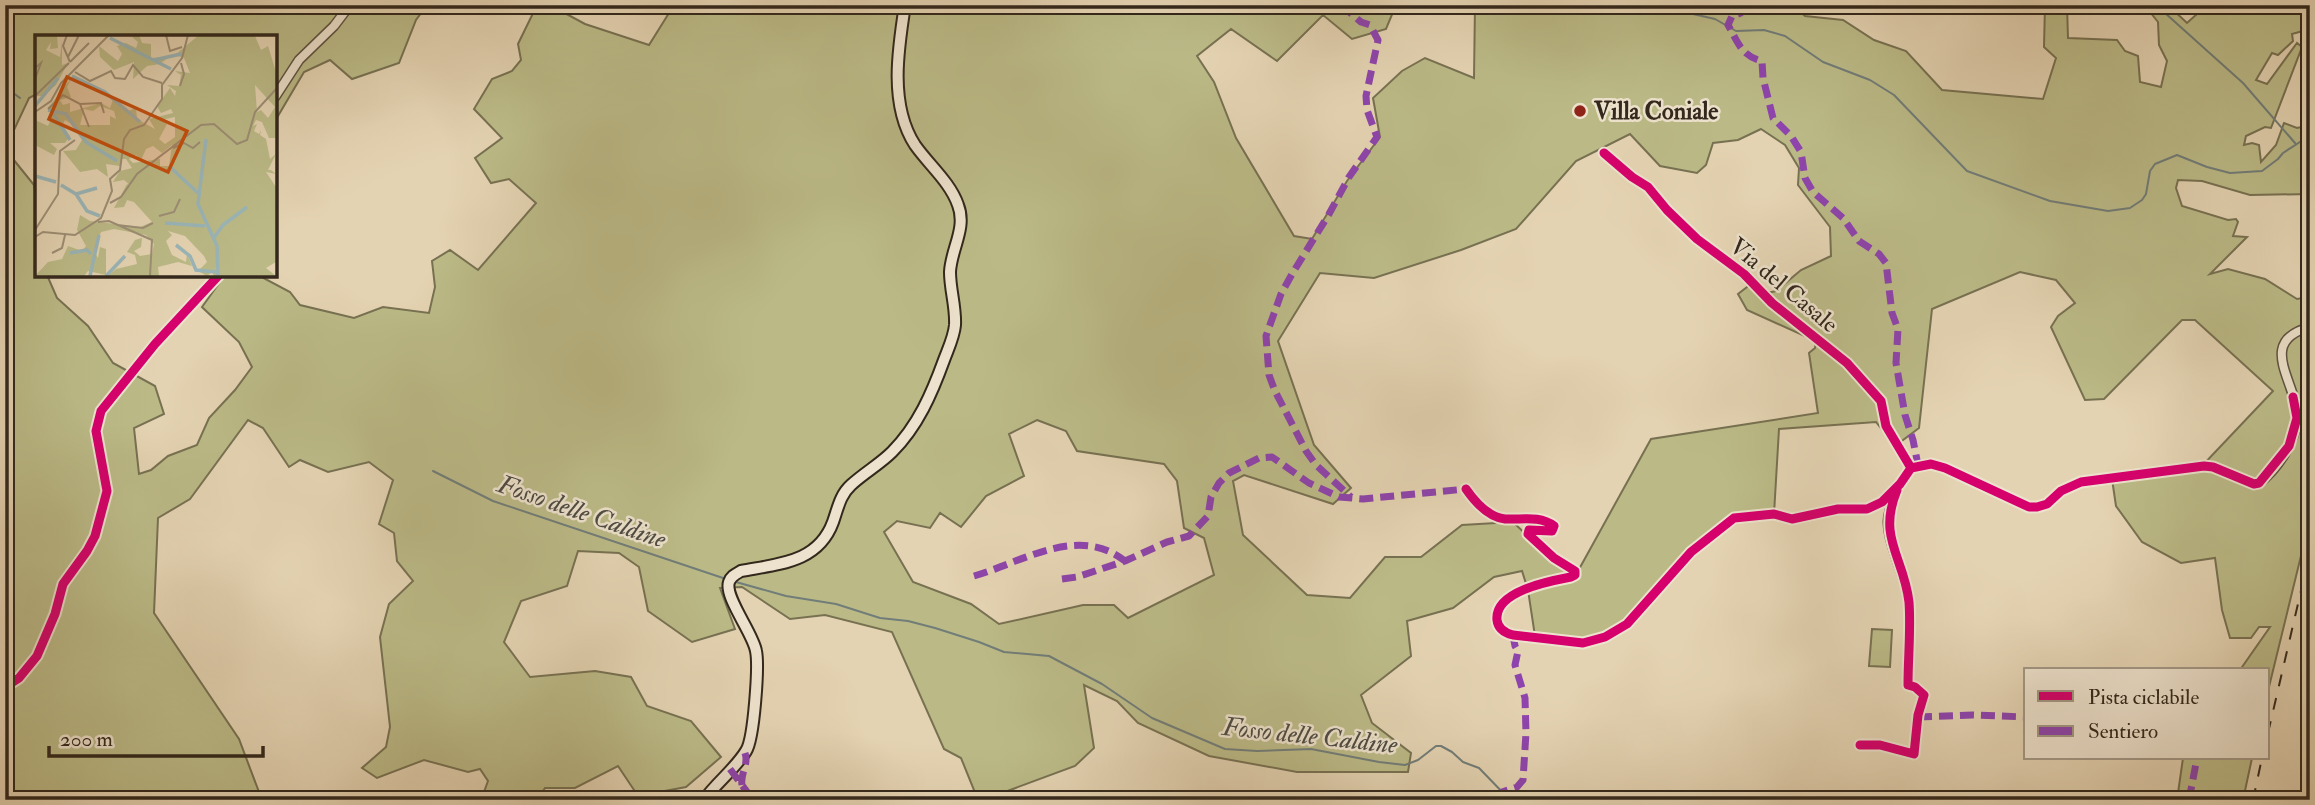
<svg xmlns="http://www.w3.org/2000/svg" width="2315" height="805" viewBox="0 0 2315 805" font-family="'IM FELL Double Pica',serif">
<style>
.green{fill:#bbba87;stroke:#777152;stroke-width:2;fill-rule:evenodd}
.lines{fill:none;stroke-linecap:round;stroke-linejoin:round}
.stream{stroke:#717d79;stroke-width:2}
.minor-casing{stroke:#5f5342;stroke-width:11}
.secondary-casing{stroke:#33281c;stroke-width:14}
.minor{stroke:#ede2cd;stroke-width:8}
.secondary{stroke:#ede2cd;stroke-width:10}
.rail{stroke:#33281c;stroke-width:2;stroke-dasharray:12 12;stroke-linecap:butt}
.quiet{stroke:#8e44ad;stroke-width:7;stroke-dasharray:14 7;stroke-linecap:butt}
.cycleway-casing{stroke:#ede2cd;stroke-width:13}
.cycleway{stroke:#d6006c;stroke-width:9}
.poi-dot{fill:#8f2418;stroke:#ede2cd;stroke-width:2.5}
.labels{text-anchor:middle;stroke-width:5;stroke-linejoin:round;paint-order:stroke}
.poi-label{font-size:24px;font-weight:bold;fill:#33281c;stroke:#ede2cd;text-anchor:start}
.street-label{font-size:24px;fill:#33281c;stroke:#ede2cd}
.water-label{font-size:26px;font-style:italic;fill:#4d4b43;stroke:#ede2cd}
.inset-river{fill:none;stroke:#9ab5b7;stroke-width:3.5}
.inset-road{fill:none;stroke:#9d8f76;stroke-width:2}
.view{fill:#c44f0f;fill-opacity:0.15;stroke:#c44f0f;stroke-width:3.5}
.inset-edge{fill:none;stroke:#33281c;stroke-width:3.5}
</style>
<rect width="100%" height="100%" fill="#e4d3b2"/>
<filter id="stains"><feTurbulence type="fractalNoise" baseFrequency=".00286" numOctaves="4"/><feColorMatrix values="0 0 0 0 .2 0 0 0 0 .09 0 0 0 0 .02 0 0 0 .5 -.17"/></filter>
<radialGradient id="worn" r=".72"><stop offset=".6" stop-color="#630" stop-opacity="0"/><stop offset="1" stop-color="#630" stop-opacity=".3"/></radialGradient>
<path class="green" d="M5 5H427L416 20 399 63 352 79 330 60 304 72 275 121V37H37V94L29 98 5 149 34 185 37 206V275H47L57 298 88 326 113 363 155 386 164 414 134 428 139 474 151 470 168 456 197 445 209 418 235 390 252 367 239 342 202 307 225 275H258L290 292 300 305 354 318 383 307 429 313 435 287 432 261 450 250 478 270 536 203 509 179 491 183 475 158 502 138 474 109 492 79 512 71 521 60 518 44 537 5H550L585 24 649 45 674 5H1396L1386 29 1352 39 1323 15 1277 61 1231 29 1197 56 1214 82 1236 138 1294 236 1312 239 1347 181 1380 137 1373 98 1402 71 1425 58 1474 78 1475 5H1793L1805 16 1843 20 1874 40 1906 51 1942 90 2043 99 2056 58 2044 47 2045 5H2067L2068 38 2117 40 2125 51 2138 56 2140 82 2161 87 2167 61 2159 45 2158 22 2150 12 2129 5H2171V8L2187 23 2207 5H2310V29L2292 34 2293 41 2278 55 2272 53 2256 80 2267 84 2297 43 2302 47 2271 128 2265 127 2246 136 2244 145 2252 143 2259 145 2261 162 2276 145 2284 123 2297 128 2310 125V194L2250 195 2202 181 2178 180 2176 188 2182 206 2228 220 2236 219 2238 222 2233 236 2247 237 2210 274 2228 269 2265 279 2297 299 2308 297 2310 299V519L2268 691V670H2240L2270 627H2259L2251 638H2230L2222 610 2215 558 2181 563 2142 542 2116 506 2112 479 2201 467 2273 391 2195 320H2182L2104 399 2085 400 2051 327 2058 316 2075 303 2056 280 2020 272 1932 309 1919 428 1895 446 1876 422 1779 429 1774 514 1734 518 1691 552 1627 624 1583 643 1535 636 1528 590 1522 571 1494 577 1453 608 1407 621 1411 656 1361 695 1372 723 1411 753 1408 772H1297L1209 756 1138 723 1117 701 1084 685 1094 748 1075 766 983 800H978L961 758 944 749 892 632 825 615 790 619 742 587 720 588 735 629 692 642 648 611 639 567 619 553 578 551 567 586 521 601 504 642 530 677 595 671 631 677 647 706 691 721 721 757 686 787 638 796 618 766 575 788H545L537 800H481L488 781 480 769 468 772 424 760 377 778 362 768 386 747 390 727 380 637 389 604 413 581 397 561 394 533 379 524 393 480 369 462 328 472 300 460 289 467 263 428 248 420 190 499 158 518 154 613 239 739 262 800H5ZM1761 129 1785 145 1799 168 1798 185 1830 227 1831 256 1801 270 1776 291 1767 293 1751 284 1738 294 1747 310 1816 341 1815 348 1809 353 1818 413 1651 439 1578 571 1560 567 1513 522 1462 525 1421 557H1385L1350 598 1307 595 1243 535 1233 481 1244 475 1333 504 1351 488 1314 445 1278 341 1320 273 1374 278 1461 250 1516 229 1576 161 1630 134 1660 166 1697 173 1706 165 1713 143 1738 140ZM1037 420 1066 431 1077 451 1164 464 1177 481 1184 528 1204 538 1214 575 1128 618 1114 605H1083L999 624 971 604 913 582 884 532 897 521 930 528 940 513 961 527 986 496 1024 476 1009 434Z
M1872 629 1892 630 1890 667 1869 666Z
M2183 758H2252L2243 800H2177Z"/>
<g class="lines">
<path class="stream" d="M1680 5 1684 12 1715 19 1736 31 1764 30 1785 36 1823 62 1870 80 1894 95 1967 171 2050 201 2108 211 2130 208 2142 200 2146 194 2150 171 2155 164 2177 155 2207 167 2230 173 2262 171 2278 159 2283 153 2303 140 2310 139
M2153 5 2165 13 2243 83 2295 143
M5 87 20 98
M433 471 493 501 723 578
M736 582 786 596 836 604 880 618 908 621 935 628 979 642 1004 652 1049 656 1102 684 1152 718 1225 749 1257 751 1311 749 1379 762 1405 765 1418 760 1436 746H1441L1452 752 1463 762 1479 768 1510 800"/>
<g class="minor-casing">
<path id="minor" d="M275 97 299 60 334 26 350 5
M1604 153 1632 177 1648 187 1667 210 1697 239 1744 274 1772 303 1847 363 1881 401 1886 426 1911 468
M1466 489C1475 502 1488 517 1505 519 1522 520 1539 515 1554 526L1552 531 1529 530 1528 534 1554 558 1575 571V575L1571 577C1550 581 1494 591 1497 620 1498 629 1505 633 1513 635L1583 643 1605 637 1627 624 1691 552 1734 518 1774 514 1792 519 1838 509H1867L1882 502 1900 484 1911 468 1931 464 1945 468 2029 507H2037L2047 504 2061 491 2081 482 2204 466 2213 467 2254 484 2259 483C2278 469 2295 442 2297 419 2299 384 2254 342 2310 327
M2310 664C2305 681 2305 696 2310 713
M5 687 19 678 37 656 55 614 63 584 87 551 95 536 107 491 96 431 101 411 155 344 219 275
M1860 745H1880L1914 754 1918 715 1924 695 1915 687 1908 685C1908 658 1911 629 1909 602 1906 575 1889 549 1888 522 1888 511 1893 500 1897 490
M2310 757 2307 782 2310 797"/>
</g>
<g class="secondary-casing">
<path id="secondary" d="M704 800C716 783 735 769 746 751 754 739 759 666 756 651 753 633 724 597 729 582 731 576 736 574 741 571 778 564 818 563 833 522 838 508 840 495 851 485 864 473 880 464 892 452 918 426 932 393 944 360 948 349 954 337 955 325 956 307 950 290 950 272 951 249 967 228 958 205 950 182 929 165 915 145 889 105 898 49 905 5"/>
</g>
<use href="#minor" class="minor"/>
<use href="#secondary" class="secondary"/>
<path class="rail" d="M2268 733 2310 552
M2253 800 2262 758"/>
<path class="quiet" d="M1341 5 1361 22 1370 25 1378 40 1366 96 1367 110 1377 137 1349 177 1329 214 1292 274 1281 294 1266 336 1269 375 1275 391 1306 451 1316 465 1351 497
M1748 5 1741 13 1732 16 1728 25C1738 42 1741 56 1762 61L1763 78 1773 118 1791 136 1801 152 1805 178 1813 192 1843 218 1859 241 1879 254 1886 263 1892 313 1898 329 1896 363 1905 415 1913 440 1918 465
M974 576C1023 562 1078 524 1125 561
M1062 579 1077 577 1125 561 1167 542 1189 536 1208 516 1211 497 1219 483 1229 473 1259 458 1272 457 1309 483 1339 497 1363 499 1466 489
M1918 717 1972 715 2026 717
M730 769 753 800
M742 785C740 773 749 765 745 753
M1502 800V792L1517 787 1523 780 1526 733 1525 698 1515 665 1518 651 1515 646 1513 635
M2189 800 2197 758"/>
<g class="cycleway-casing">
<path id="cycleway" d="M1604 153 1632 177 1648 187 1667 210 1697 239 1744 274 1772 303 1847 363 1881 401 1886 426 1911 468
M1466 489C1475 502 1488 517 1505 519 1522 520 1539 515 1554 526L1552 531 1529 530 1528 534 1554 558 1575 571V575L1571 577C1550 581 1494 591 1497 620 1498 629 1505 633 1513 635L1583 643 1605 637 1627 624 1691 552 1734 518 1774 514 1792 519 1838 509H1867L1882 502 1900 484 1911 468 1931 464 1945 468 2029 507H2037L2047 504 2061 491 2081 482 2204 466 2213 467 2254 484 2259 483 2289 446 2297 418 2293 397
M5 687 19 678 37 656 55 614 63 584 87 551 95 536 107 491 96 431 101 411 155 344 219 275
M1860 745H1880L1914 754 1918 715 1924 695 1915 687 1908 685C1908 658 1911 629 1909 602 1904 557 1877 538 1897 490"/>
</g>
<use href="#cycleway" class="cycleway"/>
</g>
<circle class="poi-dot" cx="1580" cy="111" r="7"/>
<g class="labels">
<g class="poi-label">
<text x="1594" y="119">Villa Coniale</text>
</g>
<g class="street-label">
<text transform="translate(1784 285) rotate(40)" y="8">Via del Casale</text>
</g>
<g class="water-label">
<text transform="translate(582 511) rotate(19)" y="9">Fosso delle Caldine</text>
<text transform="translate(1310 735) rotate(6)" y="9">Fosso delle Caldine</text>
</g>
</g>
<g transform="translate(35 35)">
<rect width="242" height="242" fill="#e4d3b2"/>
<path d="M1 0H22L23 13 15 14 16 7 11 15 25 22 27 7V30L33 28 21 50 8 61H0ZM104 0 107 8 116 9V23L134 22 125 29 112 31 98 44 99 27 79 35 65 22 64 11 83 26 87 19 82 11 91 8 101 13 103 7 97 2ZM164 0 220 1 226 15 233 11 241 37V103H234L227 87 221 85 218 91 222 89 219 96 224 99 226 95 225 100 231 104 235 124 241 119 233 135H236L241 139 231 137 241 152V227L231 233 241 241H179L177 237 172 241 163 236 172 227 169 221 150 201 133 196 137 200 131 206 137 220 151 227 152 219 157 231 143 227 123 232 124 241H73L81 234 102 229 100 220 92 217 100 205 107 203 106 212 99 216 105 221 117 219 119 209 111 200 79 194 66 197 59 216 63 223 65 212 71 214V240L53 236 49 241H0L13 227 27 224 33 211 47 216 51 211 42 195 45 180 55 186 105 192 117 187 99 167 92 165 89 172 79 173 92 149 96 151 89 145 78 147 85 136 97 133 91 124H86L85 131 71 129 73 142 62 134 45 137 28 116 41 115 47 105 35 88 30 85 27 91 35 101 30 108H15L22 114 19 120 0 110V85L13 91 18 79 13 73 37 42 32 52 36 62 25 65 28 70 35 68V77L66 68 75 73 78 65 93 76 101 73 102 84 120 94 114 84 138 78 136 74 126 78 122 71 135 53 140 61 141 56 132 50 144 51 146 40 140 36 155 38 149 23 140 20ZM220 50 240 72 233 83 226 75 222 77ZM65 71 79 76 81 84 75 81V90H45L49 74 58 76ZM140 82V102L130 109 124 104 132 89 126 85ZM137 110 134 131H125V124L98 128 94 124 101 120 106 125 111 114 118 111 127 118Z" fill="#bbba87" fill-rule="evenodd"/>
<path class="inset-river" d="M75 3 136 34M119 25 146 19M37 41 70 57 105 87M0 71 23 43M13 75 31 79 51 107 82 126M18 78 35 105M171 104 163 169 182 211 183 241M135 132 164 159M0 141 21 147M26 150 41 159 62 153M41 159 52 176 65 181M130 188 170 191M178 204 188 190 212 172M141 210 155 221 161 235 181 237M35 218 52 215 56 219M55 241 64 200M71 241 90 221"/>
<path class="inset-road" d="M32 0 28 11 35 27M131 0 135 16 147 12M33 22 44 0M35 27 54 8M0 33 6 28 0 44M40 37 55 46 76 36 80 43 90 44 98 30 108 42 127 48M145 51 149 39 146 28M0 61 34 28M45 69 54 92M13 74 28 60 45 69 66 68 69 78M0 77 16 66 26 48 74 0M138 113 149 108 158 113 165 107M75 168 86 162 102 139 166 90 179 89 202 109 212 105 220 77 242 53M124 181 139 177 145 164M63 187 74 186 117 205 115 241M82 190 108 193 118 188M0 195 23 159 25 116 40 105M0 202 8 197 40 200 66 183 77 156 75 144 85 135 89 104 95 95 109 90 127 64V50L147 23 153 0M17 218 27 213 30 200"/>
<path class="view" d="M32 42 152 96 133 137 14 84Z"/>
<rect width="242" height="242" class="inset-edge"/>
</g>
<rect width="2315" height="805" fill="none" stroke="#e4d3b2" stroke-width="28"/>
<rect x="7" y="7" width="2301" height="791" fill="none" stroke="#33281c" stroke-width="3.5"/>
<rect x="14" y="14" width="2287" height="777" fill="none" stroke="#33281c" stroke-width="2"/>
<rect x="2024" y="668" width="245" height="91" fill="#ede2cd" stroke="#a39886" stroke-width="2"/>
<rect x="2038" y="691" width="35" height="10" fill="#d6006c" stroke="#a39886" stroke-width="2"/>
<text x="2088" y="704" font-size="21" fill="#33281c">Pista ciclabile</text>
<rect x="2038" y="726" width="35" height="10" fill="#8e44ad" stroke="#a39886" stroke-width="2"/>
<text x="2088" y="738" font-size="21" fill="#33281c">Sentiero</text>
<path d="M49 746v10h214v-10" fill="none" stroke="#33281c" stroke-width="3.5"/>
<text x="60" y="746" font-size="21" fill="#33281c" stroke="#ede2cd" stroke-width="5" paint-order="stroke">200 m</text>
<rect width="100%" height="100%" filter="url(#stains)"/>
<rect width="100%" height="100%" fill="url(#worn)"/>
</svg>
